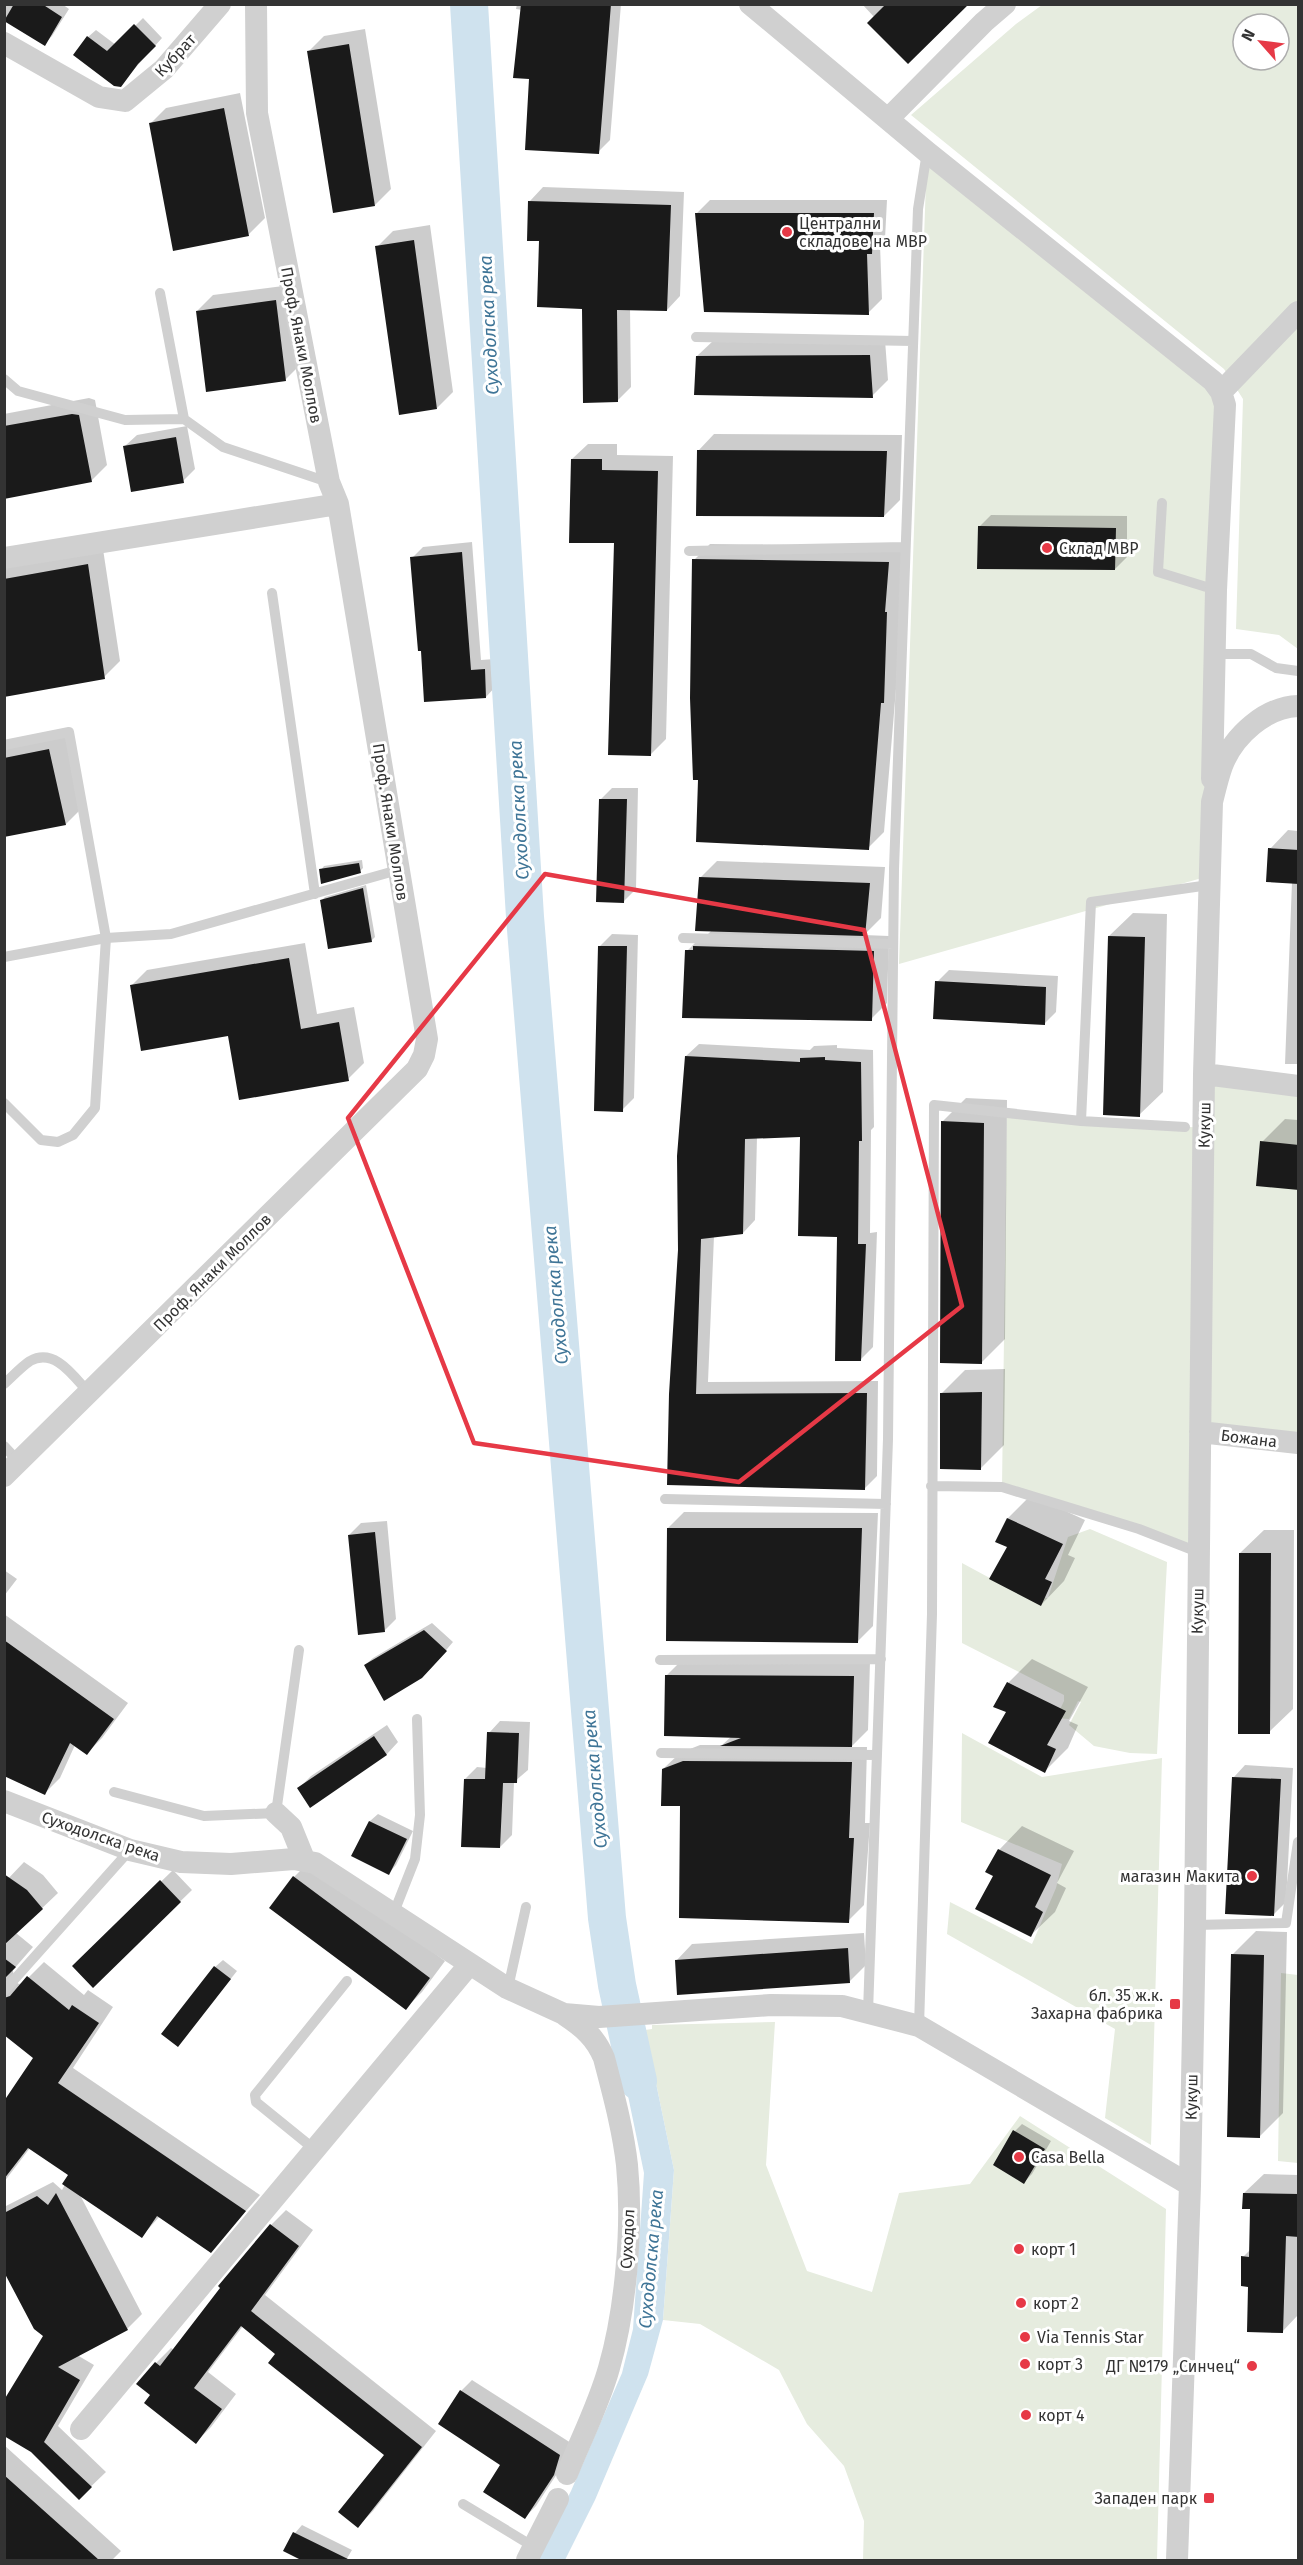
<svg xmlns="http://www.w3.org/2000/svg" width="1303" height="2565" viewBox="0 0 1303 2565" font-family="'Fira Sans',sans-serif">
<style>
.green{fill:#e6ecdf;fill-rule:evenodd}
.water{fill:#cfe2ee}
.shadow{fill:#0003}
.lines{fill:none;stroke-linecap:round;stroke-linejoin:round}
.river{stroke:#cfe2ee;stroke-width:38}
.building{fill:#1a1a1a}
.lane{stroke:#d0d0d0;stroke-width:10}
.street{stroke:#d0d0d0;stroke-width:22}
.marked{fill:none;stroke:#e63946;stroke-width:4.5;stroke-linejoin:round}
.poi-dot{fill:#e63946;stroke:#fff;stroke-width:2}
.labels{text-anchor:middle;stroke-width:6;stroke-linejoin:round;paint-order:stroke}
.street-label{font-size:16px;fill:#333;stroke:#fff}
.poi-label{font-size:16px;fill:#333;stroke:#fff;text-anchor:start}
.water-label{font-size:18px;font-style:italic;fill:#3f7597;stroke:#fff}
</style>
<rect width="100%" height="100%" fill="#fff"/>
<path class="green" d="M1042 5H1298V649L1279 635 1236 629 1243 399 1224 369 911 115 1016 24ZM1243 24H1279V60H1243Z
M927 152 1221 392 1209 876 899 964Z
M1204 1074 1298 1086V1443L1200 1432 1198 1552 1002 1487 1007 1113 1203 1128Z
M1090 1529 1167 1562 1157 1754 1130 1753 1094 1746 1069 1725 1081 1702 1078 1701 1069 1719 1056 1718 1064 1701V1695L962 1643V1563L1021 1595 1048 1598 1068 1537Z
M962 1733 1042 1777 1162 1758 1151 2145 1105 2118 1115 2029 947 1934 950 1902 1032 1944 1056 1888 1062 1864 961 1822Z
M1281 1973 1298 1975V2163L1278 2161Z
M775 2022 766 2165 807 2271 872 2292 899 2193 970 2184 1020 2116 1166 2209 1157 2560H863L864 2521 844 2466 807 2424 779 2370 700 2324 663 2320 674 2170 645 2030 652 2029V2025Z"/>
<path class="water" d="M645 2030 674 2170 663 2320 648 2375 595 2500 565 2560H536L571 2491 622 2373 633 2329 644 2173 615 2033Z"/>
<path class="shadow" d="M4 4H62L69 9 52 36 44 44 4 20Z
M517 4H621L610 140 598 152 531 78 522 10 516 9Z
M862 4H967L875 18Z
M143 18 162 38 120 85 88 37 96 30 116 45Z
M365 29 391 189 375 205 308 52 324 36Z
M240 93 265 218 249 234 175 249 150 124 166 108Z
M543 187 684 192 680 296 667 310 630 308 631 387 617 401 583 307 530 201Z
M710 200H887L885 239 880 244 882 299 868 313 696 214Z
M430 225 453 392 437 408 377 247 393 231Z
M291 285 301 364 285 380 197 311 213 295Z
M714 340H885L888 380 872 396 697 356Z
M89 398 95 400 107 465 91 481 4 497V414Z
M187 426 195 469 183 481 125 446 137 435Z
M714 434 902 435 900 500 884 516 698 451Z
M588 444H617V455L673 456 666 739 651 754 615 542 572 459Z
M991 515 1127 516V557L1115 569 979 527Z
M472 542 481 660 495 659 496 686 486 697 422 649 412 558 423 547Z
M710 544 904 546 896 689 884 832 868 848 699 779 694 560Z
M103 549 120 661 104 677 4 696V566Z
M65 734 82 808 66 824 4 835V745Z
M612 788H638L636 889 624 901 600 800Z
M1288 830 1298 831V1064H1285L1292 882 1270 849Z
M362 860 363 868 360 871 321 870 324 866Z
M717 861 885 867 881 918 864 935 889 936 887 1003 871 1019 687 951 703 935H707L712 930 701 877Z
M366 885 375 937 371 941 322 900 325 897Z
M1133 913 1167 914 1163 1092 1139 1115 1109 936Z
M612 934 638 935 634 1098 622 1110 600 946Z
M305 943 317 1014 354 1007 364 1063 348 1079 230 1034 131 986 147 970Z
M949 970 1058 976 1056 1012 1044 1024 937 982Z
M699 1044 810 1050 814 1046 837 1045V1048L873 1050 874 1127 871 1130 870 1233 877 1232 873 1347 860 1360 838 1236 801 1136 757 1137 755 1220 743 1233 714 1236 708 1382 878 1381 877 1476 865 1488 669 1484 686 1056Z
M966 1098 1007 1100 1005 1339 981 1363 943 1121Z
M1285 1119 1298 1120V1189L1262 1142Z
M1005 1369 1004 1445 980 1469 942 1393 965 1370Z
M1031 1495 1085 1520 1068 1555 1075 1558 1064 1581 1041 1605 1009 1546 997 1541 1008 1518Z
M684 1512 878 1513 873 1626 857 1642 668 1528Z
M387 1521 396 1619 384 1631 349 1535 361 1523Z
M1264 1530H1294L1293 1709 1269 1732 1240 1553Z
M4 1570 17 1579 4 1596Z
M4 1614 128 1703 102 1738 87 1753 75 1745 60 1778 44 1794 4 1694Z
M432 1623 453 1642 430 1669 365 1665 373 1658Z
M683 1659 870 1661 868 1730 851 1747H867L865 1823H870L864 1905 848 1921 682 1805 663 1769 680 1753 700 1745H722L732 1736 667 1675Z
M1032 1659 1088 1687 1069 1721 1078 1725 1068 1748 1045 1771 1008 1711 995 1706 1009 1682Z
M500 1721 530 1722 528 1770 514 1782 512 1835 500 1847 465 1779 477 1767 487 1768 489 1733Z
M387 1725 398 1742 387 1754 311 1805 299 1788 311 1776Z
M1245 1765 1293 1768 1286 1902 1274 1914 1234 1777Z
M378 1814 413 1831 396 1865 389 1873 353 1856 370 1821Z
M1022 1826 1074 1851 1057 1883 1066 1888 1055 1912 1031 1935 995 1876 999 1850Z
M310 1861 445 1961 422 1992 406 2008 271 1908 294 1877Z
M24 1862 43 1875 58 1893 16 1933 33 1947 13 1970 14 1981 19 1984 24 1982 44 1962 84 1995 88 1990 113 2007 73 2068 260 2195 211 2251 160 2216 142 2236 79 2193 142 2314 127 2329 77 2355 94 2365 58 2426 106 2472 79 2498 32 2450 45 2336 4 2269V2207L53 2182 62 2190 70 2175 30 2148 4 2182V2103L35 2058 4 2033V1883Z
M173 1870 192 1890 93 1986 74 1966Z
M1256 1931 1287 1932 1283 2113 1259 2137 1232 1955Z
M864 1933 866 1965 850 1981 676 1961 692 1944Z
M223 1960 237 1971 178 2045 215 1967Z
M1022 2124 1051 2141 1032 2174 1024 2182 1015 2131Z
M1264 2174 1298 2175V2315L1282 2332 1250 2285 1243 2257 1251 2249 1252 2208 1244 2193Z
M286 2210 313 2230 265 2295 436 2431 373 2511 358 2526 386 2454 277 2354 243 2326 208 2372 236 2394 211 2427 196 2442 152 2395 156 2363 171 2348 174 2350 271 2225Z
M472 2380 571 2443 564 2463 536 2506 525 2517 502 2464 461 2391Z
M4 2445 121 2551 112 2560H4Z
M302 2525 352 2550 346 2560H305L285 2551 295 2533Z"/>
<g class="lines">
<path class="river" d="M469 4 525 917 607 1918 617 1985 638 2081"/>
</g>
<path class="building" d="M14 4H42L62 17 45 46 4 21Z
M521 4H611L599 154 525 150 529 79 513 78Z
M886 4H969L908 64 867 23Z
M134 24 156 46 138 64 121 87 114 86 73 55 87 36 107 51Z
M349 44 375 206 333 213 307 51Z
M224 108 249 236 173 251 149 123Z
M528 201 671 205 667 311 617 310 618 402 583 403 582 309 537 307 539 241H527Z
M695 213H874L872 254H867L869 315 704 312Z
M414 240 437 409 399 415 375 246Z
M276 300 286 381 206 392 196 311Z
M870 355 873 398 694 395 696 356Z
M72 414 79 415 92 482 4 499V426Z
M176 437 184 483 131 492 123 446Z
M697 450 887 451 884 517 696 516Z
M571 459H602V470L658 471 651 756 608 755 614 543H569Z
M978 526 1116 528 1115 570 977 569Z
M462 552 471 670 485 669 486 698 424 702 421 651H418L410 557Z
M692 559 889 562 885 612H887L884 703H881L869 850 696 842 698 780H693L690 698Z
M88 564 105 679 4 697V579Z
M49 749 66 825 4 837V758Z
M599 799H627L624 903 596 902Z
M1268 848 1299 850V884L1266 882Z
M359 863 361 873 321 884 319 869Z
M699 877 870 883 865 936 695 931Z
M363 888 372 942 328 949 320 900Z
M1108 936 1145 937 1140 1117 1103 1115Z
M598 946H627L623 1112 594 1111Z
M693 946 874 951 872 1021 682 1018 685 950H693Z
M289 958 301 1029 339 1022 349 1081 239 1100 228 1036 141 1051 130 985Z
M935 981 1046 987 1045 1025 933 1019Z
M685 1056 800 1062V1058L825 1057V1060L861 1062 862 1141H859L858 1244H866L861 1361H835L837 1237 798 1236 800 1137 745 1139 743 1234 701 1239 696 1394 867 1393 865 1490 667 1485 669 1394 678 1250 677 1156Z
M941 1121 984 1123 982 1364 940 1363Z
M1260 1141 1299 1145V1190L1256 1186Z
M982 1392 981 1470 940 1469V1393Z
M1007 1518 1063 1544 1045 1579 1052 1582 1041 1606 989 1579 1007 1547 995 1542Z
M667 1528H862L858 1643 666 1641Z
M375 1532 385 1632 358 1635 348 1535Z
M1239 1553H1271L1270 1734H1238Z
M424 1630 447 1651 422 1678 384 1701 364 1665Z
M4 1640 114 1719 87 1755 70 1743 45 1795 4 1776Z
M665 1675 854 1676 852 1747 720 1746 741 1738 664 1736Z
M1007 1682 1066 1711 1047 1745 1056 1749 1045 1773 988 1743 1006 1712 993 1707Z
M487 1732 519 1733 517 1783H503L500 1848 461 1847 464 1779H485Z
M374 1736 387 1755 310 1808 297 1788Z
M683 1761 852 1762 849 1838H854L849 1923 679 1918 680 1806H661L662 1769Z
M1232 1777 1281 1779 1274 1916 1225 1914Z
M369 1821 407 1839 389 1875 351 1856Z
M998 1849 1051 1875 1035 1907 1043 1912 1031 1937 975 1909 993 1876 985 1872Z
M4 1874 27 1890 43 1909 4 1945Z
M293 1876 430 1978 406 2010 269 1908Z
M160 1880 181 1902 93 1988 72 1966Z
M848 1948 850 1983 677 1995 675 1960Z
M1231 1954 1264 1955 1260 2138 1227 2137Z
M4 1958 16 1967 4 1979Z
M214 1966 231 1979 178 2047 161 2034Z
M27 1976 69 2010 72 2005 99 2023 58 2083 246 2211 211 2253 157 2216 142 2238 62 2184 68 2175 28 2148 4 2179V2101L33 2058 4 2035V1998L10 1996Z
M1013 2130 1045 2149 1024 2184 993 2165Z
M56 2193 128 2330 58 2367 80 2380 44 2442 92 2487 79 2500 31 2452 4 2436V2400L43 2336 34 2329 4 2272V2213L37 2196 48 2205Z
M1243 2193 1299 2194V2237L1286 2236 1283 2333 1247 2332 1248 2287 1241 2286V2256L1249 2257 1250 2209H1242Z
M270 2224 299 2246 251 2311 422 2447 358 2528 338 2512 384 2455 268 2363 275 2354 241 2326 194 2388 222 2409 196 2444 144 2403 150 2395 136 2384 155 2362 160 2366 220 2288 218 2286Z
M460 2390 560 2455 554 2475 525 2519 483 2492 500 2465 438 2424Z
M4 2475 99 2560H4Z
M293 2532 350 2560H301L283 2551Z"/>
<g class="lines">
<path class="lane" d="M160 293 184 419
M696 337 913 341
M4 379 18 391 125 420 184 419 223 447 328 482
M1162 503 1158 572 1216 590
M689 551 905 547
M272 593 315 894
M1214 654H1251L1276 668 1298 671
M4 745 69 732 106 938 95 1108 73 1135 58 1142 41 1140 4 1103
M683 938 893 944
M4 957 106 938 171 934 398 870
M1081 1121 1091 902 1209 885
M4 1384C13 1376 21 1367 30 1361 55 1347 74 1377 89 1393
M4 1446 19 1462
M931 1486 1002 1487 1139 1529 1198 1552
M665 1499 886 1504
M660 1660 881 1659
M661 1753 877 1755
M114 1792 204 1816 276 1813 299 1650
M393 1915 415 1859 420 1815 417 1719
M1195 1925 1286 1923 1298 1842
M508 1988 526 1907
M4 1991 130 1850
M868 2012 888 1439 894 869 918 209 927 152
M919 2026 932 1614 934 1105 1081 1121 1185 1127
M314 2149 256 2102 255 2095 347 1981
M463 2504 534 2547"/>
<path class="street" d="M750 4 927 152 1213 381 1221 392 1225 405 1216 590 1212 779
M4 43 99 97 125 101 164 69 220 4
M888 119 984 22 1005 4
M1221 392 1298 312
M4 558 338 504
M1204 1074 1298 1086
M1200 1432 1298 1443
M4 1476 417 1069 424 1055 427 1039 338 504 329 482 257 113 256 4
M4 1801 130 1850 181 1862 231 1864 294 1859 315 1863 507 1988 564 2014 599 2017 771 2005 842 2006 919 2026 1190 2185
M276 1813 291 1827 304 1859
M565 2015C583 2027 596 2038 604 2058 613 2093 623 2129 627 2165 633 2226 626 2309 609 2368 599 2404 581 2439 567 2474
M81 2429 469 1965
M527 2560 558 2499
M1177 2560 1190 2185 1195 1925 1204 1074 1212 802C1215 790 1218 777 1222 766 1234 735 1266 707 1298 706"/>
</g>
<path class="marked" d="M545 874 864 930 962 1306 739 1482 474 1443 348 1118Z"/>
<g class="poi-dot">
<circle cx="787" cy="232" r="6"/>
<circle cx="1047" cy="548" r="6"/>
<circle cx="1252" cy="1876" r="6"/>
<rect x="1169" y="1998" width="12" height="12" rx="3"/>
<circle cx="1019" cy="2157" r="6"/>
<circle cx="1019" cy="2249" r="6"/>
<circle cx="1021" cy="2303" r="6"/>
<circle cx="1025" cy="2337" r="6"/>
<circle cx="1025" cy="2364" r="6"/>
<circle cx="1252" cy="2366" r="6"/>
<circle cx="1026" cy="2415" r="6"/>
<rect x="1203" y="2492" width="12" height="12" rx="3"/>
</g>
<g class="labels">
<g class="street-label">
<text transform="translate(175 55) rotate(-47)" y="6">Кубрат</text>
<text transform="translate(302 345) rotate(79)" y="6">Проф. Янаки Моллов</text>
<text transform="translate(391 822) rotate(81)" y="6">Проф. Янаки Моллов</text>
<text transform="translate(1204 1125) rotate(-89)" y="6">Кукуш</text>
<text transform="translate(212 1272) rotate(-45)" y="6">Проф. Янаки Моллов</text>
<text transform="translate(1249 1438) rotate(7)" y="6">Божана</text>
<text transform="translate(1197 1611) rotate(-89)" y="6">Кукуш</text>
<text transform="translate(101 1836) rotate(19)" y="6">Суходолска река</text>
<text transform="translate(1191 2097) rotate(-89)" y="6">Кукуш</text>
<text transform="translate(627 2239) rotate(-87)" y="6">Суходол</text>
</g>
<g class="poi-label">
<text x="799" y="229">Централни<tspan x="799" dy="18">складове на МВР</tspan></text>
<text x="1059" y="554">Склад МВР</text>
<text x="1240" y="1882" text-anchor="end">магазин Макита</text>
<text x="1163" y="2001" text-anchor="end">бл. 35 ж.к.<tspan x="1163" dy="18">Захарна фабрика</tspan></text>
<text x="1031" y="2163">Casa Bella</text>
<text x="1031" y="2255">корт 1</text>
<text x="1033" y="2309">корт 2</text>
<text x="1037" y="2343">Via Tennis Star</text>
<text x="1037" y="2370">корт 3</text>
<text x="1240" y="2372" text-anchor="end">ДГ №179 „Синчец“</text>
<text x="1038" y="2421">корт 4</text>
<text x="1197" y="2504" text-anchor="end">Западен парк</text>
</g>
<g class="water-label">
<text transform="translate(489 325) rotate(-93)" y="6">Суходолска река</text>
<text transform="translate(519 810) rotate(-93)" y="6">Суходолска река</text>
<text transform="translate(556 1295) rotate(-95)" y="6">Суходолска река</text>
<text transform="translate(595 1779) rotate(-95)" y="6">Суходолска река</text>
<text transform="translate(651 2259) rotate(-85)" y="6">Суходолска река</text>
</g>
</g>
<rect width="1303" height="2565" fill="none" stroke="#333333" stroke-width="12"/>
<g transform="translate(1261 42) rotate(298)"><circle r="28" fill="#ffffff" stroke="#adadad" stroke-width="1.5"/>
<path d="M0-4.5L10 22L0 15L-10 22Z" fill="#e63946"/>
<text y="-9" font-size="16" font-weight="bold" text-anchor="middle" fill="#333333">N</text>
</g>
</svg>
